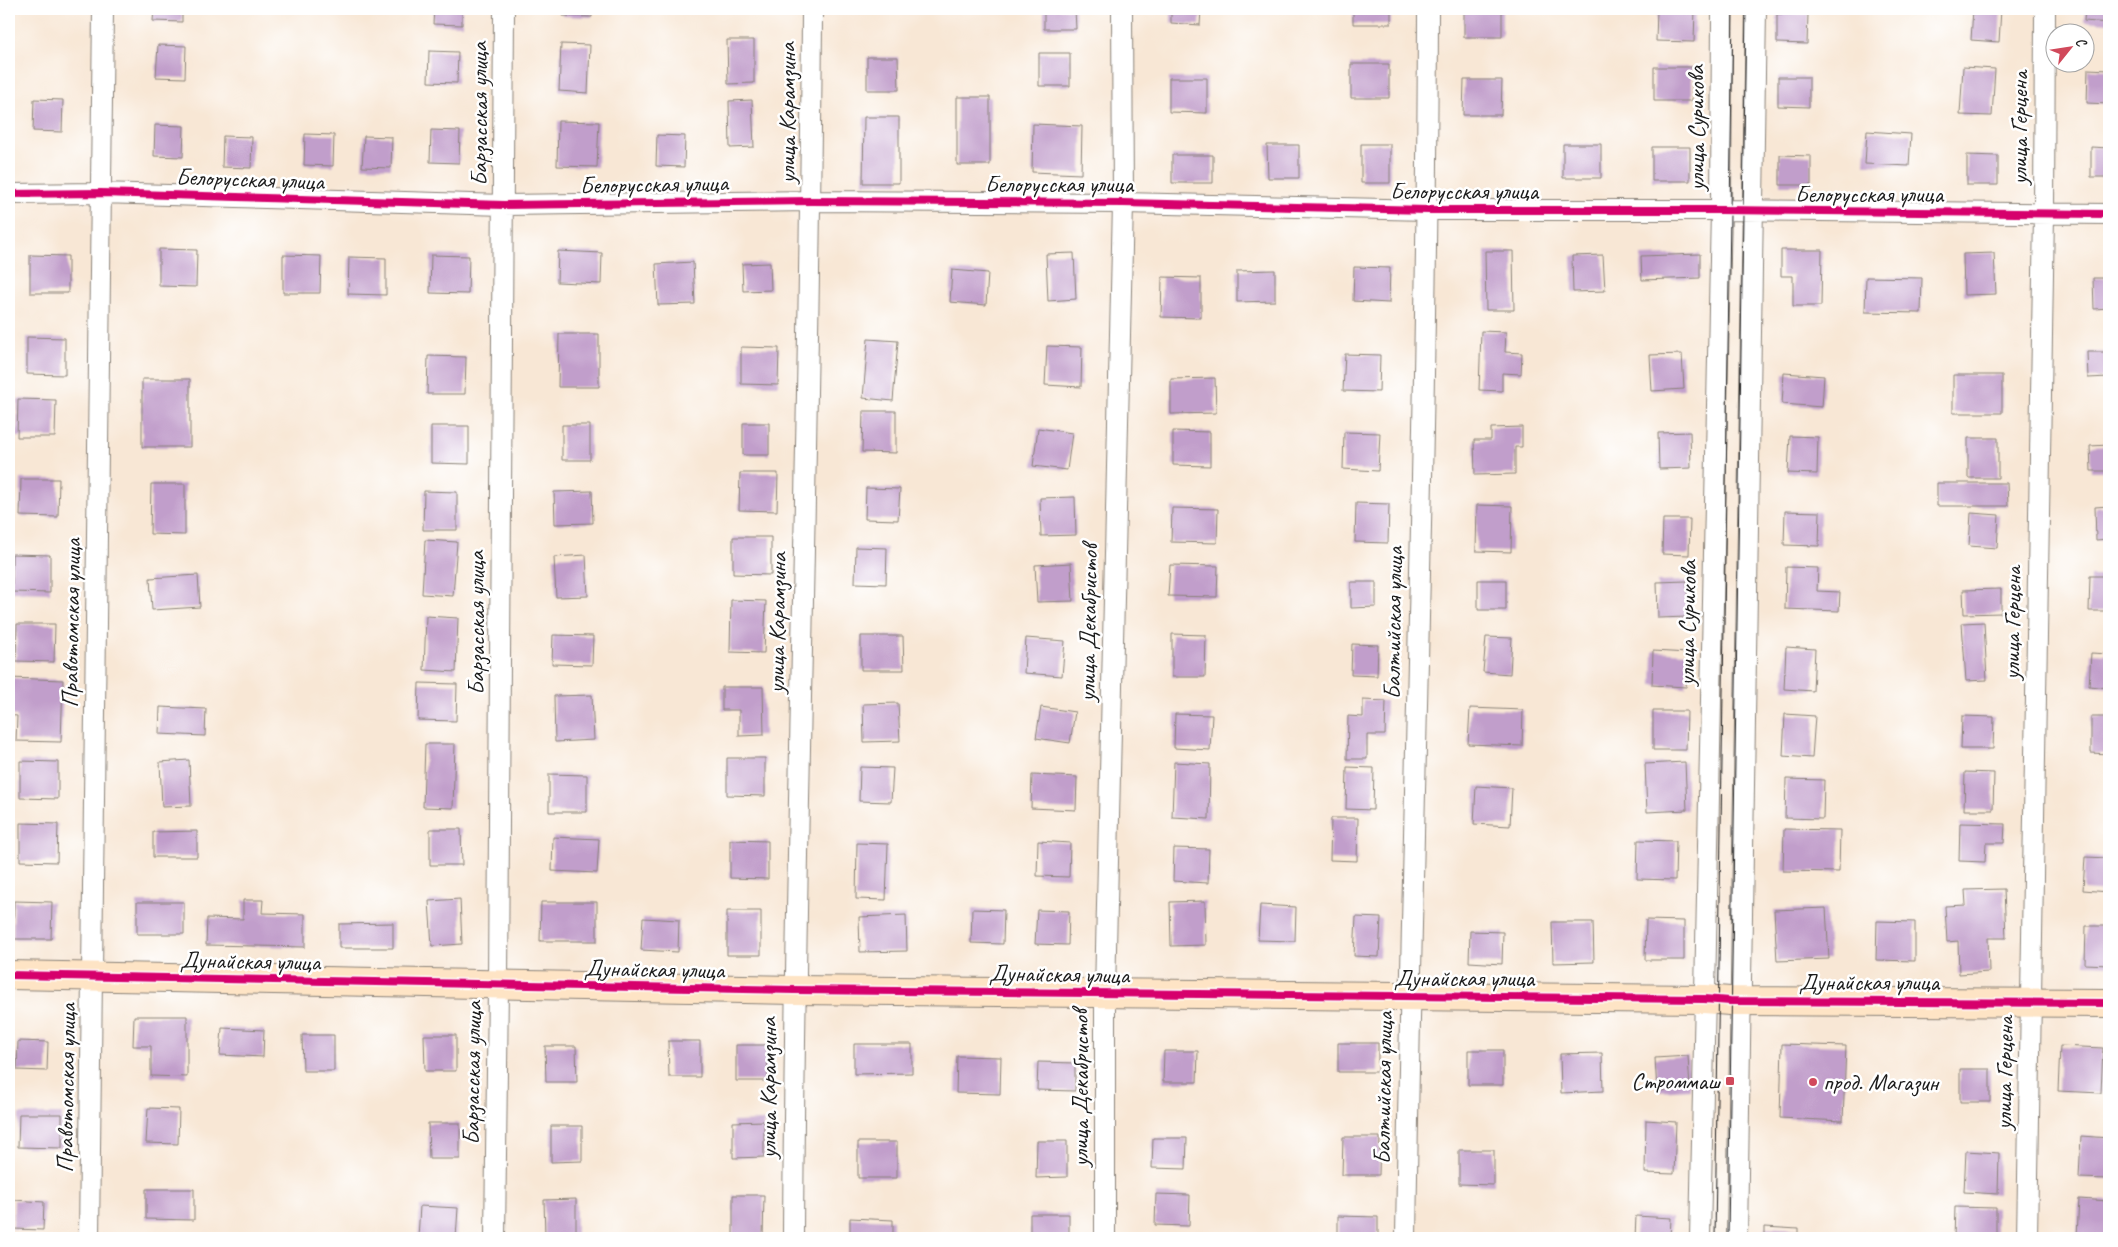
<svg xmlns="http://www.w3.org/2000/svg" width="2118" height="1247" viewBox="0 0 2118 1247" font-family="Caveat,sans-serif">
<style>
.building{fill:#c19ecb}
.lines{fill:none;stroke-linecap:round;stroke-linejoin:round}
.street-casing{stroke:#8a8278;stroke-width:22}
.secondary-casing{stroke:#8a8278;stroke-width:30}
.street{stroke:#fff;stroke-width:20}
.secondary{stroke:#fee4c5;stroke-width:28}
.tram{stroke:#1c1c1c;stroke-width:1}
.cycleway-casing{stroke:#fff;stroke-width:11}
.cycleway{stroke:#d6006c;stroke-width:8}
.poi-dot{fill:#d1495b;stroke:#fff;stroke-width:2}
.labels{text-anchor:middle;stroke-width:5;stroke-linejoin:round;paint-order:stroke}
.street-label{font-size:24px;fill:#1c1c1c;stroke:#fff}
.poi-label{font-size:24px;fill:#1c1c1c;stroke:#fff;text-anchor:end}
</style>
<rect width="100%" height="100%" fill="#fff"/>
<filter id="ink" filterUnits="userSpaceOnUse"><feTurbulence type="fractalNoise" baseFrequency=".02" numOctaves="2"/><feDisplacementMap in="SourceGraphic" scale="10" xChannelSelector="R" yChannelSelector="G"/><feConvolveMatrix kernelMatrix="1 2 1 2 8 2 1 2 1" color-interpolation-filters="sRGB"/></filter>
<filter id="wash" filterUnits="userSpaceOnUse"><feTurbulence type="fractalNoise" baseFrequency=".0096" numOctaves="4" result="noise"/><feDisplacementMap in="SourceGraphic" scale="20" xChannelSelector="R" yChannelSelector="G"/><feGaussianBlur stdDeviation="1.12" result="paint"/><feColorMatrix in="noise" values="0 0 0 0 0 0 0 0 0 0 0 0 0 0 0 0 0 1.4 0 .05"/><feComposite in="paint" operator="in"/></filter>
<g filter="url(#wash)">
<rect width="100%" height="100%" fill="#f8e7d5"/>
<g id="blocks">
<path class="building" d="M154 9H182V22L153 21Z
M434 9H462V25L433 24Z
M564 9H592V17L563 16Z
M1044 9H1075L1076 29H1044Z
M1171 9H1201L1200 25 1171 23Z
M1353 9H1391V24H1353Z
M1464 9H1502V37H1464Z
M1657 9H1695L1694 42 1656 41Z
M1973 9H2001L1999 42 1971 40Z
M2085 9H2109V23L2084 21Z
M1777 14H1808L1807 44 1777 43Z
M727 40H754V83L728 84Z
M561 44 590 45 588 93 559 91Z
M158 45 186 46 185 78 156 77Z
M429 51 458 52 457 83 428 82Z
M1039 53H1070V86H1039Z
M867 57H898L899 90H867Z
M1351 64H1389V98H1351Z
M1654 67H1692V101H1654Z
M1963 67 1995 69 1992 116 1960 115Z
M2088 69 2109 70V104L2087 103Z
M1778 77H1809V107L1778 106Z
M1169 78H1207V113L1169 112Z
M1464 80H1502L1501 115H1463Z
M957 97H990V165H957Z
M34 99 63 100 62 132 33 131Z
M752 100 754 147 730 148 729 101Z
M864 117H899V183H863Z
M558 121 599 122 597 167 557 166Z
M1033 124 1082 126 1081 174 1032 172Z
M155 125 184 126 183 157 154 156Z
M431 130 460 131 459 163 430 162Z
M1867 131 1911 134 1909 166 1865 164Z
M305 134 334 135 333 166 304 165Z
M657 135 685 136 684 167 656 166Z
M223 136 252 137 251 168 222 167Z
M364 136 392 137 391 168 362 167Z
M1361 144H1390V183H1361Z
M1563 144H1601V178H1563Z
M1267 145H1299V178H1268Z
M1652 147H1690V181H1652Z
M2091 147 2109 148V177H2091Z
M1172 155H1213V183H1172Z
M1780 155 1811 156V185H1780Z
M1967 155 1998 156V185H1967Z
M159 249 197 250 196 287 159 286Z
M1781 250H1822L1821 306H1793V276H1781Z
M558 251 602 253 601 284 557 282Z
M1485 251H1513L1514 310H1486Z
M1074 253 1076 299 1048 301 1046 254Z
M1994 253 1996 294 1964 295 1963 254Z
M1700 254V278L1642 280 1641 256Z
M30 255 68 256V293H30Z
M283 255 321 256 320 293H283Z
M431 255 469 256 468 294 430 293Z
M1603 255 1605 291 1573 292 1572 256Z
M349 257 386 258V295L348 294Z
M693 262 695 304 658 305 656 264Z
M770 263 771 290 743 291 742 264Z
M1354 267 1390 268 1389 303 1353 301Z
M952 270 988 273 986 305 950 302Z
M1275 270V301L1237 302V271Z
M1162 277 1201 278V318L1161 317Z
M1866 277 1922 278 1921 313 1865 312Z
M2093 278H2109V308L2094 309Z
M1481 331 1506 332 1505 352 1522 353 1521 374 1502 373V391L1479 390Z
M559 334H599V387H558Z
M27 337 65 338V375L27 374Z
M868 339 898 341 893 401 863 398Z
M1047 346 1082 347 1081 387 1045 385Z
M741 347 779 348 778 385 741 384Z
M2087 352H2109V377L2088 378Z
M1345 354 1380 355 1379 392 1343 391Z
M1682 354 1684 389 1652 391 1650 355Z
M428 356 466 357 465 394H427Z
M1784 373 1824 376 1822 407 1782 404Z
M1953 375H2002V413H1953Z
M1215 378 1216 413 1171 414V379Z
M142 379H190V447H142Z
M18 399 56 400 55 437H17Z
M863 411H896V453L862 452Z
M743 423H769V455H743Z
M562 425H590V460H562Z
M431 426H469V464L431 463Z
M1522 427V447H1515V474L1475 475 1474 440H1491V428Z
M1038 428 1072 433 1067 470 1033 466Z
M1173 431 1210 432V466L1173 465Z
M1344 432 1380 433 1378 471 1343 469Z
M1690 432 1691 468 1659 469 1658 433Z
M1790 436 1818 437 1817 474 1788 473Z
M1968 438H1998V478H1968Z
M2109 445V471H2091L2090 446Z
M740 473H778L777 511 739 510Z
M21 479H59L58 517 20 516Z
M1937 483H2007L2008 506H1937Z
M151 484H185V535L150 534Z
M866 488 900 489 898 520 865 519Z
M424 491 457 492V530H423Z
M592 491 593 523 555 524 554 492Z
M1075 497 1076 535 1041 536 1040 498Z
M1356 503 1389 504 1388 543 1355 542Z
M1477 505 1512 506 1511 552 1476 551Z
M2109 506V539L2096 540 2095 507Z
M1172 508 1218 509 1217 543 1171 542Z
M1785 511 1820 512 1819 546 1784 545Z
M1971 513 1999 515 1997 548 1969 546Z
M1663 519H1690L1689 555 1662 554Z
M733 537H771V575L733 574Z
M425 540 457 542 453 596 422 594Z
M856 547 887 548 886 584 855 583Z
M12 554 50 555V593L12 592Z
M586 555 588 596 556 597 554 557Z
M1071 563 1073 601 1037 602 1035 565Z
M1170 565 1218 566 1217 597 1168 596Z
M1786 567 1818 568 1817 591 1840 592 1839 611 1785 609Z
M198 575 200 607 152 610 150 578Z
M2090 576H2109V611H2089Z
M1478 580H1506V610H1478Z
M1687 581 1688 617 1658 618 1657 582Z
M1351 582H1376V607L1351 608Z
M2001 589V613L1964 614 1963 590Z
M731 600 766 601 764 653 730 652Z
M426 616 458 618 456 672 424 670Z
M1984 622 1987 680 1966 681 1962 623Z
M17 624H55L54 662 16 661Z
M1172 634 1206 635 1205 677H1172Z
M553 635 593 636 592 665 552 664Z
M861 636H903L904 670H861Z
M1486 637 1512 638 1510 674 1483 672Z
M1026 638 1065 641 1062 676 1024 673Z
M1352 644 1378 645 1377 676 1351 675Z
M1786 647 1815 649 1813 691 1784 689Z
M1653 651 1688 653 1686 687 1652 685Z
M2091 653 2109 654V688L2089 686Z
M9 678 63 680 61 742 16 741 17 716 9 715Z
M419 683 457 684 456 721 418 720Z
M722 687H763L764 735 739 736V710H722Z
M592 695 594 740 555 742 554 696Z
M1363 700 1386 701 1385 735H1367V759H1347L1348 716 1363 717Z
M898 703 900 741 864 742 863 704Z
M160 707 206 709 205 736 159 734Z
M1041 707 1075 712 1070 743 1036 738Z
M1470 708 1523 710 1522 746 1468 744Z
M1653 711H1687L1686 750H1653Z
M1175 714 1212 715 1210 750 1174 748Z
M1785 714 1815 716 1812 758 1783 756Z
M1962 716 1994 717 1993 749H1961Z
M2091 717H2109V754L2091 753Z
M425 744H455L453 808 423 807Z
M727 758H765V796L727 795Z
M189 760 191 806 162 807 160 762Z
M20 761 58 762V799L20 798Z
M1174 762 1210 764 1209 819 1172 817Z
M1685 762 1687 810 1647 812 1645 764Z
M860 767 893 768 891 802 859 801Z
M1347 767 1374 768 1373 810 1346 809Z
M1965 772 1994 773 1993 810H1964Z
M549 774 587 775V812H549Z
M1032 775 1077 777 1076 810 1031 808Z
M1786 779 1824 780 1823 819 1785 818Z
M1476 786 1512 788 1510 826 1474 824Z
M1331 818H1358L1357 861 1330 860Z
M20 823 58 824 57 862 20 861Z
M1960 823 2005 824 2004 843H1986L1985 862 1959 861Z
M430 829H461L462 865H430Z
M1784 829 1840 830 1839 872 1783 871Z
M197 831V857H153V832Z
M553 837 599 839 597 873 552 871Z
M730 840 768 841V879L730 878Z
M1638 840 1676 841 1675 880 1637 879Z
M1038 841 1070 843 1069 877 1037 876Z
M857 843 888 844 886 900 856 899Z
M1174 848 1209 849 1208 883 1173 881Z
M2085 857 2109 858V892L2083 890Z
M2004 889 2006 938H1988L1989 972 1959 974 1958 941 1947 942 1945 906 1966 905 1965 890Z
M460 899 462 944 432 946 429 901Z
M243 900H263L262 913 305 914V947L206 945 207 918 243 919Z
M14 901 52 902 51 939H13Z
M1205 901 1206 945 1171 946 1170 902Z
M137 902H184V934H137Z
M541 902H597V941H540Z
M1260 905 1296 907 1295 941 1258 940Z
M1826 908 1829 959 1777 961 1774 910Z
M972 909 1004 910 1003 944 971 943Z
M1037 910 1069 911 1068 945 1035 944Z
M727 911H761V955H727Z
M906 915 907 951 860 952 859 917Z
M1356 917 1381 918 1379 957 1354 956Z
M643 918 679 920 678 952 641 950Z
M1646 920 1684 921V960H1645Z
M1877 921 1915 922V961L1876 960Z
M1552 922H1593L1594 962 1553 963Z
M393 923V948H339V924Z
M2086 926H2109V965L2085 964Z
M1470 931 1503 932 1502 964 1469 962Z
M134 1016H187V1077L151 1076V1046H133Z
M222 1028 264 1030 263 1057 220 1055Z
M302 1035H334V1071H303Z
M424 1035H456V1071H425Z
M18 1041 48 1042 47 1071 17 1070Z
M668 1041H700V1077H669Z
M1338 1043H1378V1072H1338Z
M854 1044H912V1073L854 1074Z
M1782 1044 1846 1046 1843 1121 1780 1118Z
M736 1045H767L768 1081H736Z
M545 1046H576L577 1082H546Z
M2060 1046 2103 1048 2101 1093 2058 1091Z
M1468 1050H1503V1085H1468Z
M1164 1051H1198L1197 1082H1163Z
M1602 1053 1603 1091 1561 1093 1560 1054Z
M957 1056 1001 1057 1000 1094 956 1093Z
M1688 1056 1690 1089 1657 1091 1655 1058Z
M1038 1062 1075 1063V1091L1037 1090Z
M1960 1069H1990V1102H1960Z
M148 1108 179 1109 178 1144 146 1143Z
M19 1114H62V1148L18 1147Z
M1646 1120 1676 1122 1674 1174 1645 1173Z
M764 1121V1157L733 1158V1122Z
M428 1123H460V1159H429Z
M551 1126H582V1161L551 1162Z
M2081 1136 2109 1138V1179L2079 1178Z
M1343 1137H1380L1379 1175H1342Z
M1153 1138H1187L1186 1169 1152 1168Z
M1037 1141H1067V1177L1036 1178Z
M858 1142H897V1178H858Z
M1459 1150H1494V1185L1459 1184Z
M1966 1151 1999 1153 1998 1194 1964 1192Z
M146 1189H194V1220L146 1219Z
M1156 1194 1190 1195 1189 1226 1155 1225Z
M733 1195H764L763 1238H733Z
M576 1199V1236H545L544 1200Z
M2079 1199 2109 1201V1237L2077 1236Z
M14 1200 44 1202 43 1230 13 1229Z
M420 1206 458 1208 456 1238H418Z
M1955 1207 1996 1208V1238H1954Z
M1030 1214H1069V1238H1030Z
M1338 1216 1378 1217V1238H1338Z
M1636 1216 1671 1218 1670 1238H1635Z
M850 1218 893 1220V1238H850Z
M1765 1227 1798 1229V1238H1765Z"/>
</g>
</g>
<g filter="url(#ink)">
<use href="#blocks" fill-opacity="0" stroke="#8a8278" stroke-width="1"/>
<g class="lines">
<g class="street-casing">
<path id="street" d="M9 194 101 193 504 205 811 201 1123 203 1428 210H1721L2109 214
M89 1238 103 9
M495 1238 498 986 504 9
M793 1238C795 828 810 419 812 9
M1105 1238V993L1123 203 1122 9
M1406 1238C1412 828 1427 419 1428 9
M1700 1238 1721 210 1722 9
M1737 1238 1756 9
M2027 1238 2044 214 2045 9"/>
</g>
<g class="secondary-casing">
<path id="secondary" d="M9 975 794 990 1704 999 1730 1001 2109 1003"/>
</g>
<use href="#street" class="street"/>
<use href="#secondary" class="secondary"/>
<path class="tram" d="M1715 1238 1733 9
M1728 1238 1746 9"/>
<g class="cycleway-casing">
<path id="cycleway" d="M9 194 101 193 504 205 811 201 1123 203 1428 210H1721L2109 214
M9 975 794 990 1704 999 1730 1001 2109 1003"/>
</g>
<use href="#cycleway" class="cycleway"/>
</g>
</g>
<g class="poi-dot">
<rect x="1725" y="1076" width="10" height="10" rx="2.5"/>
<circle cx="1813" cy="1082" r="5"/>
</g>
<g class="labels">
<g class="street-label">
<text transform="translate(787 113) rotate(-90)" y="8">улица Карамзина</text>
<text transform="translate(479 114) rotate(-90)" y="8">Барзасская улица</text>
<text transform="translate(1696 128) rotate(-90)" y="8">улица Сурикова</text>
<text transform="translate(2019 128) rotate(-90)" y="8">улица Герцена</text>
<text transform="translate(250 179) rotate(2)" y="8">Белорусская улица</text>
<text transform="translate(654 184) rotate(-1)" y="8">Белорусская улица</text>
<text x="1059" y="192">Белорусская улица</text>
<text x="1464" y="199">Белорусская улица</text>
<text x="1869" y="202">Белорусская улица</text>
<text transform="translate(71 623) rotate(-89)" y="8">Правотомская улица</text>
<text transform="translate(476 623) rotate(-90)" y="8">Барзасская улица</text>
<text transform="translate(777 623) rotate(-89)" y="8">улица Карамзина</text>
<text transform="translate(1088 623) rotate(-89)" y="8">улица Декабристов</text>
<text transform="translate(1393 623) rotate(-89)" y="8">Балтийская улица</text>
<text transform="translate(1687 623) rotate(-89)" y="8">улица Сурикова</text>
<text transform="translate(2012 623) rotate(-89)" y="8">улица Герцена</text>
<text transform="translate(250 961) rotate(1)" y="8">Дунайская улица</text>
<text transform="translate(654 969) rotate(1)" y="8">Дунайская улица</text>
<text transform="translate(1059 974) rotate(1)" y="8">Дунайская улица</text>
<text x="1464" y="986">Дунайская улица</text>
<text x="1869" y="990">Дунайская улица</text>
<text transform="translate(472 1073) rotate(-89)" y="8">Барзасская улица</text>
<text transform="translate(2004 1073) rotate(-89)" y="8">улица Герцена</text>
<text transform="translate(66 1088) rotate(-89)" y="8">Правотомская улица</text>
<text transform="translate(768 1088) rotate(-90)" y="8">улица Карамзина</text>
<text transform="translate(1080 1088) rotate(-90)" y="8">улица Декабристов</text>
<text transform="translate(1383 1088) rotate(-89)" y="8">Балтийская улица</text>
</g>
<g class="poi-label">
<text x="1720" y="1089">Строммаш</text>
<text x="1823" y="1090" text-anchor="start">прод. Магазин</text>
</g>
</g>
<rect width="2118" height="1247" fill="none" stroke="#fff" stroke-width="30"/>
<g transform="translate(2070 48) rotate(60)"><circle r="24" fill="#ffffff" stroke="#a4a4a4"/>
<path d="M0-4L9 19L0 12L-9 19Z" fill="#d1495b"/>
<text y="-8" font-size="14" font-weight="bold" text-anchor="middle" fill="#1c1c1c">С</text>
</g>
</svg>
